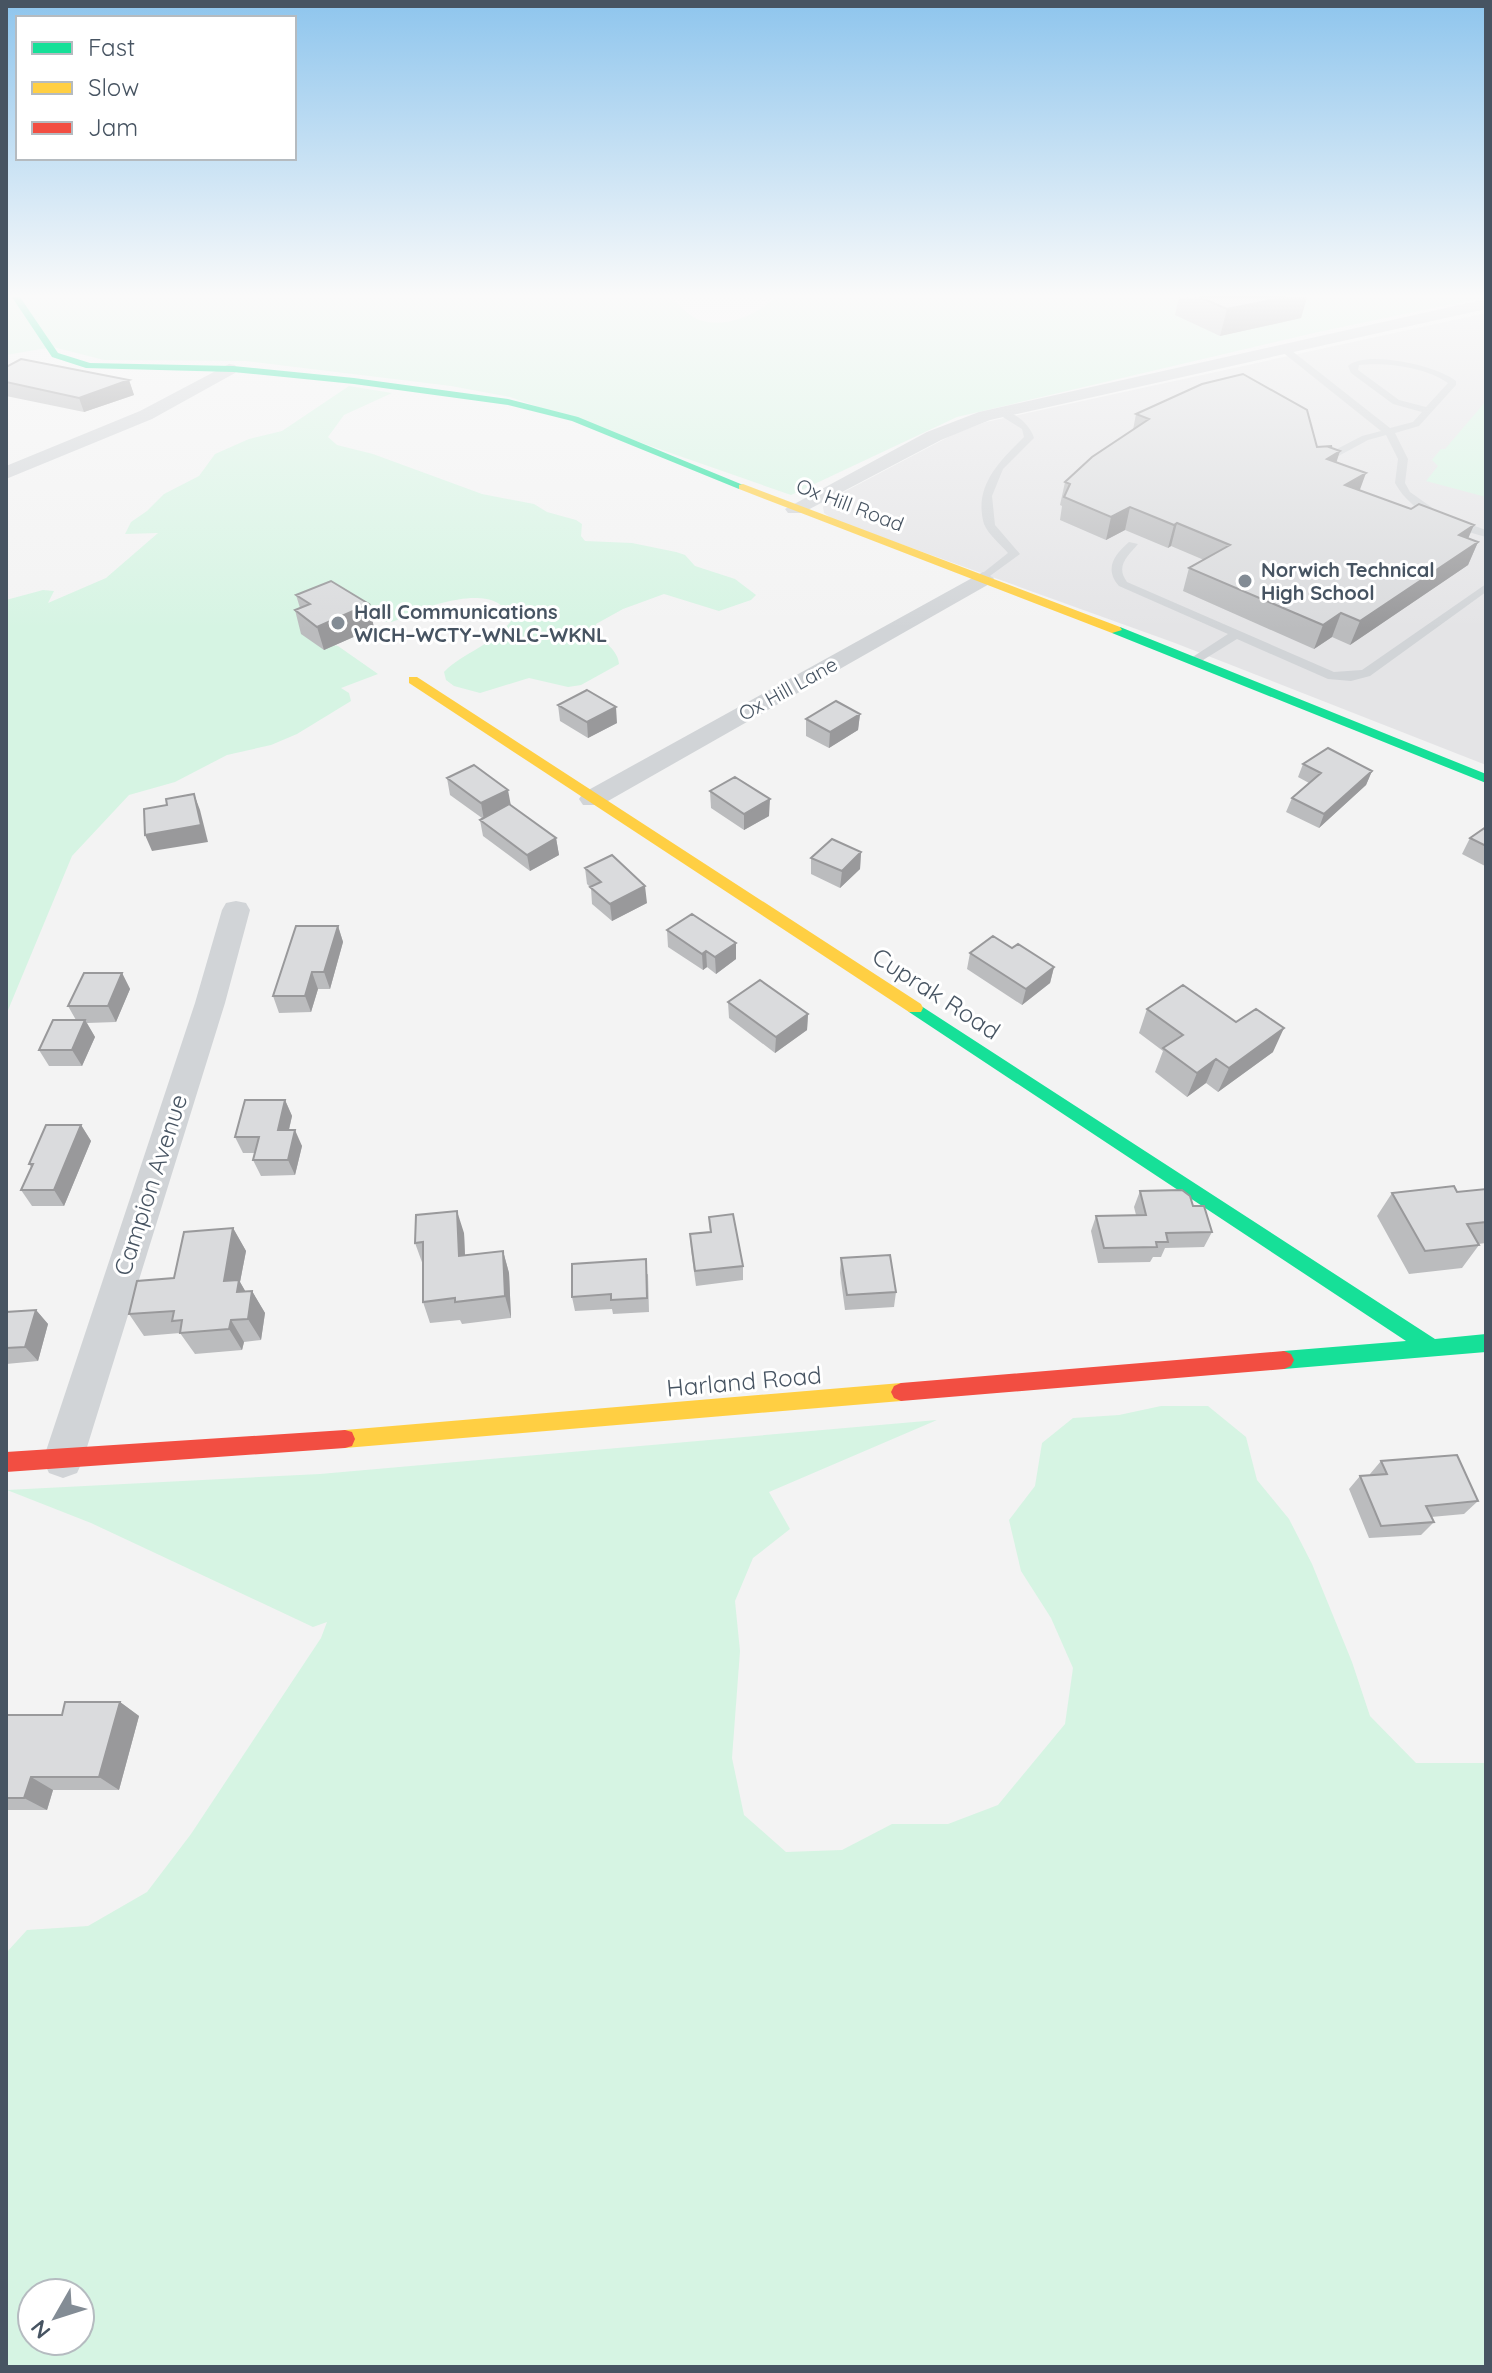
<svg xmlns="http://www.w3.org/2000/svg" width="1492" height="2373" viewBox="0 0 1492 2373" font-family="Quicksand,sans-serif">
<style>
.education{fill:#e4e4e6}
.green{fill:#d6f4e3;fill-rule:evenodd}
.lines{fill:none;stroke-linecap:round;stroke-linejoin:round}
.lane{fill:#d1d4d7;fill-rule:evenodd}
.street{fill:#d1d4d7;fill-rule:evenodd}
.fast{fill:#16e098;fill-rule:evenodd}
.slow{fill:#ffcf43;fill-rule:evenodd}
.jam{fill:#f24e42;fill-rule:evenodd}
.wall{fill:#bbbcbe}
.shaded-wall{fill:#99999b}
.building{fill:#dadbdd;stroke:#99999b;stroke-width:2}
.poi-dot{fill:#838c95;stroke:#fff;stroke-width:3}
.labels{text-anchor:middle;stroke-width:6;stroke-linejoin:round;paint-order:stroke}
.far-street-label{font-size:20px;fill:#475462;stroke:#fff}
.far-poi-label{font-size:20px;font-weight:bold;fill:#475462;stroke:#fff;text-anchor:start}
.street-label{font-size:24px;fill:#475462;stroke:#fff}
</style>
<rect width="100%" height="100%" fill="#f3f3f3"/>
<path class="education" d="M1486 313V765L1175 643 834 520 824 513 823 507 826 502 840 494 954 434 986 422Z"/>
<path class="green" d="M6 297H666C679 302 686 314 697 319 723 330 757 315 775 297H1486L1318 332 957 417 791 495 510 397 451 386 245 361 104 360 53 347 6 355Z
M349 386 392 393 344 415 328 437 337 445 373 454 482 494 534 504 547 512 576 520 582 524 581 536 585 541 632 543 676 552 685 555 695 566 735 579 756 595 751 600 719 611 664 594 623 609 596 624C597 641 618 647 619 664L581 685 568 687 529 678 480 693 454 686 446 680 444 672C464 652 494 645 511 621 501 582 441 602 413 612 406 615 398 621 390 622 377 623 367 612 358 604L320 642 338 646 378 674 341 688 349 693 351 701 297 734 271 745 227 755 175 782 129 795 72 856 6 1015V600L43 590 54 591 48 603 106 578 158 533 125 534 131 522 147 511 164 494 199 476 215 454 249 439 282 431Z
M1486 401V497L1426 481 1438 466 1432 460 1441 449H1445Z
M1161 1406H1208L1246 1437 1257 1480 1289 1519 1312 1564 1352 1662 1370 1716 1416 1763H1486V2367H6V1953L27 1930 88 1926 147 1892 191 1834 321 1638 327 1622 313 1627 91 1523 7 1490 320 1474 937 1420 769 1492 790 1529 753 1558 735 1601 740 1651 732 1758 744 1815 786 1852 842 1850 892 1824H948L998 1805 1065 1724 1073 1668 1051 1618 1021 1571 1009 1520 1035 1486 1042 1443 1073 1418 1119 1415ZM32 2293H80V2341H32Z"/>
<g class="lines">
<path class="lane" d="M1281 347H1287L1390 428 1413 422 1422 412 1393 404 1351 373 1348 366C1365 349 1439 366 1456 381V385L1419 426 1395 433 1408 459 1405 483 1410 492 1441 514 1486 530V537C1452 527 1413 516 1395 483L1398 459 1386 435 1368 440 1322 465H1314V461L1362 436 1381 431 1281 351ZM1359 365C1385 362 1426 367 1448 383L1426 407 1399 400 1358 370Z
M998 410C1013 410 1030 424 1034 438L1003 469 992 496 995 525 1020 554 983 581 977 578 979 576 1008 553C1001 545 988 534 984 524 973 486 1000 461 1024 437L1022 429 998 414Z
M1129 542 1138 544C1128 556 1115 566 1127 582L1334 672 1362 670 1486 584V592L1370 676 1351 681 1328 679 1237 639 1195 665 1189 661 1191 658 1228 634 1119 586C1104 569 1114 555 1129 542Z"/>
<path class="street" d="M1486 299V309L990 420 941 440 802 513H788L785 509 927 432 979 412Z
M229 364 235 365 238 369 235 373 152 419 6 479V466L140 411Z
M983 572 994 578 991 583 601 805H583L579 799 583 793Z
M236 901 246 903 250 910 225 1003 83 1460 77 1473 63 1478 49 1473 43 1460 195 1003 222 910 226 903Z"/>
<path class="fast" d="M12 297H20L58 353 90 363 233 366 354 378 508 399 578 417 748 487 739 489 572 421 508 405 354 384 233 372 86 368 52 357Z
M1112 627H1120L1486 774V783L1112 633Z
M915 1002 1435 1339 1486 1334V1352L1284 1369 1277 1366 1274 1360 1277 1354 1284 1351 1406 1341 909 1012 907 1008Z"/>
<path class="slow" d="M743 484 1120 627 1122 630 1112 633 739 489V485Z
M409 677H417L921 1004 923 1008 921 1012H909L409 683Z
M901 1383 908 1386 911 1392 908 1398 901 1401 345 1448 338 1446 335 1439 338 1432 345 1430Z"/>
<path class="jam" d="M1284 1351 1291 1354 1294 1360 1291 1366 1284 1369 901 1401 894 1398 891 1392 894 1386 901 1383Z
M345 1430 352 1432 355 1439 352 1446 345 1448 6 1472V1452Z"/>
</g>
<path class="wall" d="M1179 297H1307L1301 318 1220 336 1175 315Z
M6 367 129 380 134 395 84 412 6 396Z
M1136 414 1317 447 1332 446 1331 448 1336 462 1360 490 1478 542 1468 565 1350 645 1332 637 1314 649 1183 591 1189 568 1204 560 1171 546 1168 548 1125 530 1106 540 1060 520 1062 506 1060 505 1065 482 1133 430Z
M296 595 369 604 374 628 324 650 301 634 295 610 300 608Z
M558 705 617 723 588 738 560 721Z
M860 714 858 730 829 748 806 736V719Z
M1303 764 1372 771 1366 785 1319 828 1286 812 1292 798 1309 783 1298 777Z
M447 778 511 805 556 838 559 855 530 871 483 836 480 820 482 818 450 795Z
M710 791 769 816 744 830 711 808Z
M1486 827V865L1485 866 1462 854 1470 838Z
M861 852 860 869 840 888 811 874V858Z
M585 868 647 903 612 921 592 904 591 888 587 884Z
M338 926 343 942 330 989H318L311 1012 279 1013 273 996Z
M667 930 736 959 716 974 707 967 703 970 668 947Z
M1012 948 1054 967 1050 983 1022 1005 967 969 970 953Z
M122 973 130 989 116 1022 87 1023 95 1037 82 1066H49L39 1050 76 1020 68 1006Z
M728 1002 808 1014 807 1030 775 1053 729 1018Z
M1147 1009 1273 1052 1218 1092 1206 1083 1187 1097 1155 1072 1163 1051 1139 1033Z
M285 1100 292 1116 289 1130 302 1146 295 1175 261 1176 253 1160 255 1153H243L235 1137Z
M81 1125 91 1141 64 1206H32L21 1190 31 1167 29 1164Z
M1486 1189V1243L1478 1244 1479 1245 1462 1268 1409 1274 1377 1216 1392 1193 1457 1192Z
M1140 1191 1193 1206 1212 1232 1204 1247 1165 1248 1161 1257H1153L1150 1262 1098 1263 1091 1231 1096 1216 1136 1215 1134 1207Z
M709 1217 743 1266V1280L696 1286 691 1250 690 1234 710 1232Z
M233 1228 246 1251 240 1282 245 1291H252L265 1313 261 1340 244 1342 242 1350 195 1354 180 1333 144 1336 129 1314Z
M464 1233 465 1255 503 1251 509 1273 511 1318 462 1324 460 1320 430 1323 423 1302V1265L415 1243Z
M841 1258 896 1292 894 1307 845 1310 840 1273Z
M648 1274 649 1312 613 1314 612 1309 575 1311 572 1297Z
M36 1310 48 1324 38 1361 6 1364V1312Z
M1381 1461 1478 1501 1464 1514 1431 1517 1434 1522 1421 1535 1369 1538 1349 1489 1360 1476 1370 1475V1474Z
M120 1702 139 1716 119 1790H53L47 1810H6V1715H62Z"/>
<path class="shaded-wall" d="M1286 297H1307L1301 318 1220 336 1227 309Z
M129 380 134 395 84 412 79 398Z
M1332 446 1328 458 1340 451 1333 473 1319 481 1329 447Z
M1366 473 1358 495 1345 485Z
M1130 507 1125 530 1106 540 1111 517Z
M1177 523 1171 546 1168 548 1174 525Z
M1474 525 1464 548 1459 535Z
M1478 542 1468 565 1350 645 1360 621Z
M369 604 374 628 324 650 317 627Z
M1341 613 1332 637 1314 649 1323 625Z
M616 707 617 723 588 738 587 722Z
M860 714 858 730 829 748 830 732Z
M1372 771 1366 785 1319 828 1324 814Z
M508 790 511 806 484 820 481 803Z
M194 794 200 810 208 842 152 851 145 835Z
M770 799 769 816 744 830V814Z
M556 838 559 855 530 871 527 855Z
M861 852 860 869 840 888 842 871Z
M645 886 647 903 612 921 610 904Z
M338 926 343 942 330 989 324 972Z
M736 943V959L716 974 715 957Z
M706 951 707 967 703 970 702 954Z
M1054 967 1050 983 1022 1005 1026 989Z
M312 972 318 989 311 1012 305 996Z
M122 973 130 989 116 1022 108 1006Z
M808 1014 807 1030 775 1053 776 1037Z
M85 1020 95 1037 82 1066 72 1050Z
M1284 1028 1273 1052 1218 1092 1229 1068Z
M1216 1059 1206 1083 1187 1097 1197 1073Z
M285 1100 292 1116 285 1146 278 1130Z
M81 1125 91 1141 64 1206 54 1190Z
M295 1130 302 1146 295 1175 288 1160Z
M457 1211 464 1233 466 1278 459 1256Z
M233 1228 246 1251 240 1282 251 1301 252 1291 265 1313 261 1340 224 1281Z
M503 1251 509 1273 511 1318 505 1296Z
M36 1310 48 1324 38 1361 25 1347Z
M231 1320 244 1342 242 1350 229 1329Z
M120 1702 139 1716 119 1790 99 1777Z
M31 1777 53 1790 47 1810 24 1798Z"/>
<path class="building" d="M1199 297H1286L1227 309Z
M21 359 129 380 79 398 6 382V367Z
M1243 374 1307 410 1317 447 1332 446 1329 447 1340 451 1327 459 1366 473 1345 485 1411 509 1419 504 1474 525 1459 535 1478 542 1360 621 1341 613 1323 625 1189 568 1230 545 1177 523 1174 525 1130 507 1111 517 1064 497 1070 484 1065 482 1092 457 1149 419 1136 414 1202 384Z
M331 581 369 604 317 627 295 610 310 604 296 595Z
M587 690 616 707 587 722 558 705Z
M836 701 860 714 830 732 806 719Z
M1328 748 1372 771 1324 814 1292 798 1321 773 1303 764Z
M474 765 508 790 481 803 447 778Z
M735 777 770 799 744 814 710 791Z
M194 794 201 825 145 835 144 809 167 805 166 799Z
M509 804 556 838 527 855 480 820Z
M1486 827V846L1470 838Z
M832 839 861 852 842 871 811 858Z
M612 855 645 886 610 904 590 887 601 882 585 868Z
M692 914 736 943 715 957 706 951 702 954 667 930Z
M296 926H338L324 972H312L305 996H273Z
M993 936 1012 948 1018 944 1054 967 1026 989 970 953Z
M84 973H122L108 1006H68Z
M760 980 808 1014 776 1037 728 1002Z
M1183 985 1236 1022 1256 1009 1284 1028 1229 1068 1216 1059 1197 1073 1163 1048 1183 1035 1147 1009Z
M53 1020H85L72 1050H39Z
M245 1100H285L278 1130H295L288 1160H253L259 1137H235Z
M46 1125H81L54 1190H21L33 1164H29Z
M1454 1186 1457 1192 1486 1189V1222L1467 1224 1479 1245 1425 1251 1392 1193Z
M1182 1190 1190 1196 1193 1206H1204L1212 1232 1166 1233 1168 1242H1156L1157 1247 1104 1248 1096 1216 1146 1215 1140 1191Z
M457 1211 459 1256 503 1251 505 1296 455 1302V1298L423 1302V1242L415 1243 416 1215Z
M733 1214 743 1266 695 1271 690 1234 711 1232 709 1217Z
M233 1228 224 1281 239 1280 237 1292 252 1291 248 1319 231 1320 229 1329 180 1333 182 1320 172 1321 174 1311 129 1314 137 1281 174 1278 184 1232Z
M890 1255 896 1292 847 1295 841 1258Z
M646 1259 647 1298 611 1300V1294L572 1297V1264Z
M36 1310 25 1347 6 1348V1312Z
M1457 1455 1478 1501 1426 1506 1434 1522 1381 1526 1360 1476 1387 1474 1381 1461Z
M65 1702H120L99 1777H31L24 1798H6V1715H62Z"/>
<linearGradient id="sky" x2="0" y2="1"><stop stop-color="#8ec5ed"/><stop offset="0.47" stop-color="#fafafa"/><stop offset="1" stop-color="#fafafa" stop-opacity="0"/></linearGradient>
<rect width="1492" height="629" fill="url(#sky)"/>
<g class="poi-dot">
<circle cx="1245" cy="581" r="8"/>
<circle cx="338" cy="623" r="8"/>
</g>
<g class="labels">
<g class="far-street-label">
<text transform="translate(850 505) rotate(21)" y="7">Ox Hill Road</text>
<text transform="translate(788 689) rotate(-29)" y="7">Ox Hill Lane</text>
</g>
<g class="far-poi-label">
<text x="1261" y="577">Norwich Technical<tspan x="1261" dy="23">High School</tspan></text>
<text x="354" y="619">Hall Communications<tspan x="354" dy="23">WICH–WCTY–WNLC–WKNL</tspan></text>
</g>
<g class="street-label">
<text transform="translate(936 994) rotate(33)" y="8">Cuprak Road</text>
<text transform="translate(151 1185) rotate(-72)" y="8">Campion Avenue</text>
<text transform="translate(744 1382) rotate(-5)" y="8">Harland Road</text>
</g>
</g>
<rect width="1492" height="2373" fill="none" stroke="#475462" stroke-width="16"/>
<rect x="16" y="16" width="280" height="144" fill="#ffffff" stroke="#b5bbc0" stroke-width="2"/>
<rect x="32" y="42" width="40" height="12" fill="#16e098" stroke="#b5bbc0" stroke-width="2"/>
<text x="88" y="56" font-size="24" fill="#475462">Fast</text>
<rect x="32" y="82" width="40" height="12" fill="#ffcf43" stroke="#b5bbc0" stroke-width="2"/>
<text x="88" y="96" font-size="24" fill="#475462">Slow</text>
<rect x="32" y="122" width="40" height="12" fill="#f24e42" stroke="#b5bbc0" stroke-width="2"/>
<text x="88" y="136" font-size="24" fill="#475462">Jam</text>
<g transform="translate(56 2317) rotate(231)"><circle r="38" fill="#ffffff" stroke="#b5bbc0" stroke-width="2"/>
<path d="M0-6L14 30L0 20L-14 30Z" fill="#838c95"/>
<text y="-12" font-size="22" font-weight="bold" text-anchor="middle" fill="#475462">N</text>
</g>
</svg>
